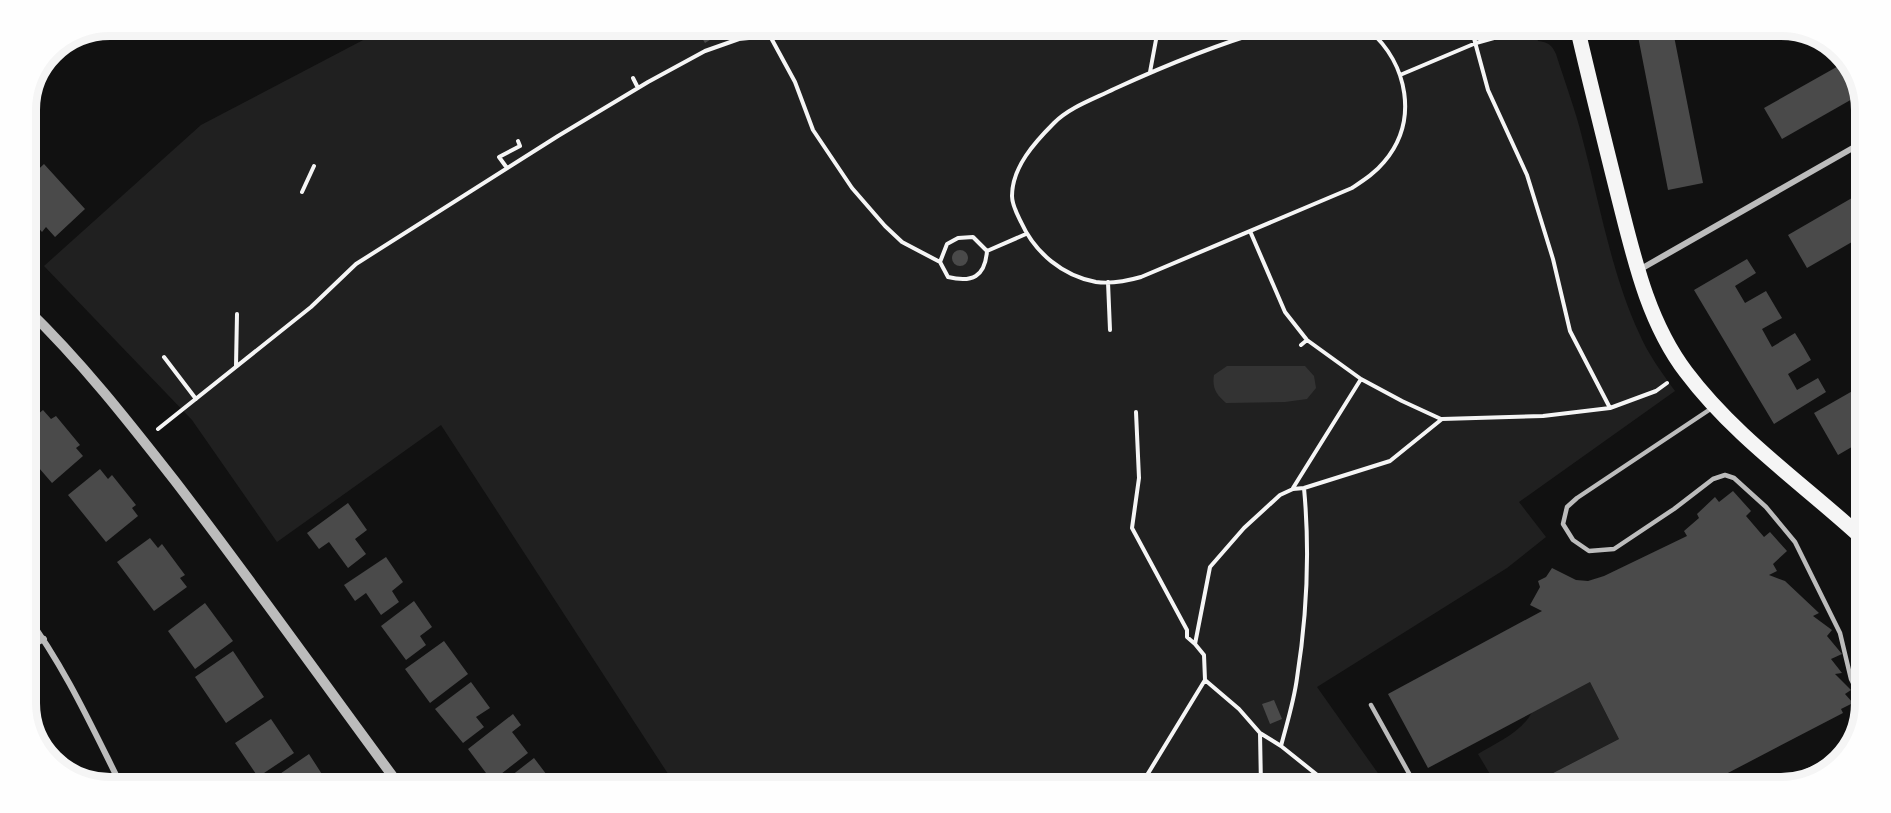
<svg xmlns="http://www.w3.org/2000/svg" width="1891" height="813" viewBox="0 0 1891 813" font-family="'Titillium Web',sans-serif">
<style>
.green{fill:#202020}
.water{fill:#333}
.building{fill:#4a4a4a}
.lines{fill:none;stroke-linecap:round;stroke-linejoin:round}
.path{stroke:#f5f5f5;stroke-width:4}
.service{stroke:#bcbcbc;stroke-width:4.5}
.minor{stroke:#bcbcbc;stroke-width:6}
.tertiary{stroke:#bcbcbc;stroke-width:10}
.primary{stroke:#f5f5f5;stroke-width:15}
.rim{fill:none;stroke:#f5f5f5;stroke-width:8}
</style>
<rect width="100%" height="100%" fill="#111"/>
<path class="green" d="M388 27 1535 31 1538 41C1548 42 1552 45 1556 54 1565 83 1576 111 1583 141 1600 205 1611 272 1639 333 1648 354 1662 373 1675 391L1519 502 1546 537 1507 568 1317 687 1387 786 674 783 441 425 277 542 192 420 44 266 201 125Z
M1590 682 1619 739 1526 787 1497 786 1478 754C1496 743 1522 732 1532 712Z"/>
<path class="water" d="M1227 366H1305L1314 376 1316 388 1307 399 1285 402 1226 403C1216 394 1212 388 1214 375Z"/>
<path class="building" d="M696 28H729L705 43Z
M1637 31H1673L1703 183 1668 190Z
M90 34 54 60 49 53 51 50Z
M1849 60 1861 94 1782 139 1764 108Z
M44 164 85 209 55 237 46 227 42 232 26 214V181Z
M1864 191V235L1807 268 1788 235Z
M952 258a8 8 0 1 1 16 0a8 8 0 1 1-16 0Z
M1747 259 1756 273 1735 286 1745 303 1766 291 1782 318 1762 329 1772 347 1795 333 1803 346 1811 360 1788 374 1797 390 1818 378 1826 392 1774 424 1694 290Z
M1863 385 1862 441 1838 455 1814 413Z
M43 410 51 419 56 416 80 445 76 448 83 456 52 483 26 453V424Z
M100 469 108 479 112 475 136 505 132 508 138 516 106 542 68 495Z
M1733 491 1751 511 1746 516 1764 537 1770 532 1787 551 1773 564 1777 571 1769 575 1785 581 1819 613 1813 616 1832 630 1827 636 1842 654 1831 659 1842 673 1835 674 1851 690 1845 694 1853 703 1841 709 1843 713 1701 787H1526L1619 739 1590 682 1428 768 1388 694 1542 611 1530 605 1540 587 1538 581 1546 577 1552 568 1576 580 1588 581 1604 576 1687 536 1684 531 1699 518 1697 514 1715 497 1719 502Z
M348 503 367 530 355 539 366 554 348 568 329 542 319 549 307 533Z
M150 538 158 548 162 544 185 575 180 578 187 587 154 611 117 562Z
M386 557 403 582 392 591 399 602 381 615 366 593 355 601 344 585Z
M414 601 432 627 420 636 426 645 406 660 381 626Z
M205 603 233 641 195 669 168 631Z
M444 641 468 674 430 703 405 669Z
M233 651 264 697 226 723 195 677Z
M471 682 490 708 476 717 484 727 463 743 435 709Z
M1274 700 1282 719 1270 724 1262 704Z
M513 714 521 725 512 732 528 753 492 781 468 749Z
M271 719 294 753 258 777 235 743Z
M309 754 327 782H272L271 780Z
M534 758 553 783H502Z"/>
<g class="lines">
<path class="path" d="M758 28 770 36 795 82 813 130 852 188 885 226 902 242 940 262 948 277C972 283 985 277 987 251L1026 234
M1267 30C1215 45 1164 66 1114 89 1094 99 1070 107 1054 123 1035 142 1012 167 1012 196 1012 205 1017 214 1021 222 1035 253 1063 276 1096 282 1111 284 1127 281 1141 277L1352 188C1364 180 1375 173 1384 162 1419 121 1408 64 1369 30
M1472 31 1488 90 1527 175 1553 259 1570 331 1610 408
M1150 72 1158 29
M1400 75 1476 43 1519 31
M633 78 638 88
M507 168 499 157 520 146 518 141
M302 192 314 166
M1250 231 1285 312 1307 340 1361 379
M940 262 947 244 958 238 973 237 987 251
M1108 282 1110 330
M1301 345 1307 340
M164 357 196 399
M236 366 237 314
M1136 412 1139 478 1132 528 1187 630V637L1195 644
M158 429 311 307 356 264 558 136 648 82 705 51 739 39 770 36 776 28
M1293 488 1361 379 1402 401 1441 419
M1260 733 1261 786
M1281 746C1287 723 1294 701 1297 678 1307 615 1310 552 1304 488
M1141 785 1205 680
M1331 786 1281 746 1260 733 1239 709 1205 680 1204 655 1195 644 1210 567 1244 528 1280 495 1293 489 1304 488 1390 461 1442 419 1543 416 1610 408 1656 391 1667 383"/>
<path class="service" d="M1712 408 1577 498 1567 507 1563 524 1573 540 1589 551 1614 549 1674 509 1713 479 1725 475 1734 478 1766 507 1795 542 1840 633 1851 679 1860 697
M1371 705 1411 777 1426 786
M1813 768 1817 777
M1775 787 1813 768 1840 758"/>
<path class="minor" d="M1639 270 1865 141
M26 615C64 666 91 725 119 781
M26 648 44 639"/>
<path class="tertiary" d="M26 308C81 361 128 421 175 481 251 580 323 682 397 782"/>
<path class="primary" d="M1578 31C1591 87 1605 143 1619 199 1634 258 1648 322 1686 372 1734 436 1802 483 1861 537"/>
</g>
<path d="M0 0H1891V813H0ZM110 36H1781A74 74 0 0 1 1855 110V703A74 74 0 0 1 1781 777H110A74 74 0 0 1 36 703V110A74 74 0 0 1 110 36Z" fill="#fefefe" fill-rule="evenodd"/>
<path class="rim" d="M110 36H1781A74 74 0 0 1 1855 110V703A74 74 0 0 1 1781 777H110A74 74 0 0 1 36 703V110A74 74 0 0 1 110 36Z"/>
</svg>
